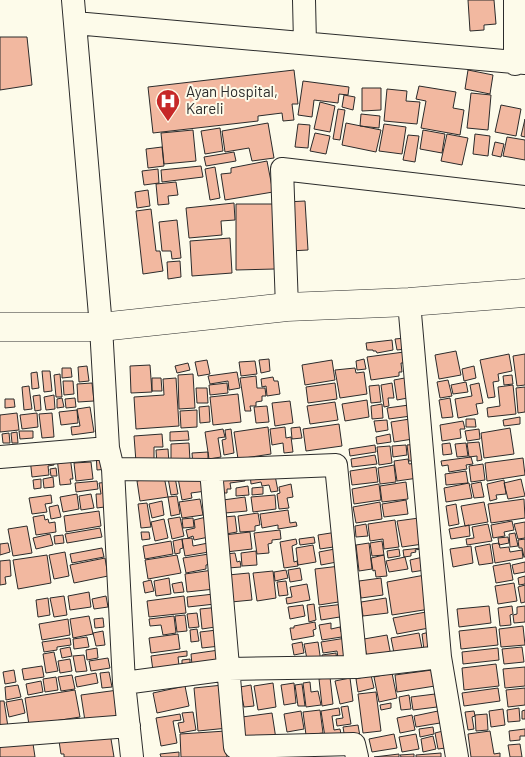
<svg xmlns="http://www.w3.org/2000/svg" width="525" height="757" viewBox="0 0 525 757" font-family="Barlow,sans-serif">
<style>
.building{fill:#f2b8a0;stroke:#2b2b2b}
.lines{fill:none;stroke-linecap:round;stroke-linejoin:round}
.street-casing{stroke:#2b2b2b;stroke-width:24}
.secondary-casing{stroke:#2b2b2b;stroke-width:29}
.street{stroke:#fdfbea;stroke-width:22}
.secondary{stroke:#fdfbea;stroke-width:28}
.labels{text-anchor:middle;stroke-width:4;stroke-linejoin:round;paint-order:stroke}
.poi-label{font-size:15px;fill:#2b2b2b;stroke:#fdfbea;text-anchor:start}
</style>
<rect width="100%" height="100%" fill="#fdfbea"/>
<path class="building" d="M468 0H494L496 24 484 25V30L470 31Z
M0 37H27L32 85 0 90Z
M294 70 298 104H292L294 120 283 121 282 113 258 116V121L153 133 148 87Z
M468 70 493 75 490 94 465 89Z
M303 81 349 87 348 95 339 94 338 103 314 100 312 117 298 115Z
M419 86 456 92 453 108 464 110 460 135 421 128 426 101 416 99Z
M362 88H381V110L362 111Z
M387 89 407 91 406 101 420 102 417 124 384 121Z
M471 93 491 95 488 130 467 128Z
M344 95 355 97 353 110 342 107Z
M320 102 335 106 330 132 314 129Z
M501 105 521 109 516 136 495 132Z
M338 109 345 110 340 140 333 139Z
M361 114 380 116 379 128 360 126Z
M525 119V137L521 136Z
M268 123 274 158 252 161 249 148 225 152 222 131Z
M346 123 381 130 376 152 342 145Z
M298 124 310 125 308 148 295 147Z
M384 124 406 127 402 154 379 151Z
M220 128 223 151 205 154 201 131Z
M193 130 196 161 164 164 161 133Z
M423 130 445 134 442 153 420 149Z
M315 133 330 136 326 154 310 151Z
M447 134 468 138 462 165 441 161Z
M475 134 490 136 488 156 473 154Z
M408 135 419 136 415 162 403 160Z
M507 137 525 140V160L503 156Z
M495 142 504 144 501 157 492 155Z
M162 147 164 166 148 168 146 149Z
M234 152 236 161 206 166 204 157Z
M267 161 273 192 225 200 221 174 231 173V168Z
M201 166 203 177 162 182 161 170Z
M215 167 220 198 210 200 205 169Z
M158 169 159 183 144 185 142 171Z
M176 182 178 195 168 196 169 204 158 205 156 184Z
M148 190 150 206 137 208 135 192Z
M305 201 308 250 289 251 286 202Z
M234 203 235 220 221 221 222 235 189 238 186 208Z
M236 204H275V269L236 270Z
M151 209 156 251H160L163 271 143 274 136 211Z
M177 220 181 258 172 259 171 251H162L159 222Z
M230 238 232 273 192 276 190 241Z
M180 261 181 277 168 279 167 262Z
M405 338 406 349 397 350 395 339Z
M392 340 393 350 377 353 376 351H373V350H367L366 343Z
M456 351 461 375 439 379 435 355Z
M404 352 405 363H401L402 372H399V376L371 380 367 357Z
M509 354 512 371 498 374 499 381 493 382 495 397 488 398 480 360Z
M525 354V385L517 386 513 356Z
M269 359 270 371 261 373 259 360Z
M364 359 366 369 357 370 356 361Z
M207 360 210 374 198 376 195 362Z
M332 360 335 380 305 385 302 365Z
M255 361 257 374 241 376 239 362Z
M188 363 190 370 177 373 175 366Z
M150 365 152 392 131 393 130 366Z
M87 366 89 381 79 382 78 367Z
M474 366 476 378 464 381 462 369Z
M62 368H71L72 377 62 378Z
M355 368 356 373 364 372 367 394 340 398 335 370Z
M42 371H50L52 391 44 392Z
M37 372 39 388 32 389 31 373Z
M237 372 240 388 229 390 228 381 210 384 208 376Z
M60 374 62 397H56L54 375Z
M193 374 195 408 179 409 178 375Z
M512 375 513 384 504 385 503 376Z
M256 376 257 388H265L266 396H262V401L256 402V406H250L251 411H245L240 378Z
M273 377 274 381H278L280 394 267 396 266 386 262 387 261 379Z
M410 377 413 397 397 400 394 380Z
M152 378H161L162 391H152Z
M176 378 179 426 136 429 134 397 164 395 163 379Z
M448 380 452 396 440 398 437 382Z
M63 381H73L74 394 64 395Z
M466 382 468 392 453 394 451 385Z
M92 383 94 401 78 402 77 384Z
M227 383 228 393 210 395 209 385Z
M335 383 337 399 308 403 306 387Z
M392 383 394 398H388L389 406 384 407 381 385Z
M479 383 483 403 476 404 478 414 458 418 455 399 472 396 470 385Z
M379 385 381 402 371 403 369 386Z
M513 385 516 414 488 417 487 408 500 406 498 387Z
M29 386 32 409 24 410 22 387Z
M525 387V412L518 413 516 388Z
M196 388H207L208 403H197Z
M238 394 241 422 213 425 210 397Z
M40 395 41 410 35 411 33 396Z
M54 395 55 409 46 410 44 397Z
M62 398 64 407 57 408V399Z
M75 398 76 407 66 408 65 399Z
M450 398 453 417 442 418 439 400Z
M5 399H14L15 407 5 408Z
M367 400 369 417 345 421 342 404Z
M290 401 293 423 275 426 272 403Z
M335 402 338 420 310 424 307 406Z
M382 404 383 418 372 419 371 406Z
M409 405 411 416 389 419 387 408Z
M209 406 210 422 200 423 199 407Z
M267 406 269 422 256 423 254 407Z
M90 407 94 432 72 435 71 427 80 426 77 409Z
M77 410 78 423 61 425 59 412Z
M197 410V427L181 428 180 411Z
M17 413 19 430 0 432V415Z
M37 413 38 427 22 429 20 415Z
M52 413 54 437 42 438 39 414Z
M520 417V424L504 426 503 420Z
M416 418 419 438 394 442 391 422Z
M466 419H475L476 427H466Z
M387 420 388 430 376 432 374 421Z
M463 421 465 429H460L461 438 442 441 440 425Z
M339 424 342 446 306 451 303 429Z
M268 427 271 454 238 459 234 432Z
M285 427 286 438 291 437 293 452 284 453 283 443 272 445 270 429Z
M300 427 302 438 292 439 291 428Z
M510 428 514 454 484 458 481 433Z
M223 429 225 437 218 438 221 457 209 459 205 432Z
M231 429 234 453 224 455 222 440 226 439 225 430Z
M479 429 480 439 467 441 465 431Z
M19 431H33V438L20 439Z
M188 431 189 440 170 441V432Z
M17 432 18 443H12L11 433Z
M9 433 10 443H3L2 434Z
M162 434 163 447H154V460L136 462 134 436Z
M390 434 391 442 377 444 376 437Z
M479 442 482 460 477 461V456L469 457 467 443Z
M189 443 190 461 171 462V444Z
M450 443 452 454 443 455 442 444Z
M466 443 468 456 457 457 455 444Z
M420 444 422 460 409 461 407 445Z
M375 445 376 452 350 456 349 449Z
M406 445 407 455 393 457 392 446Z
M390 446 392 463 379 465 377 447Z
M168 449 169 463 157 464 156 450Z
M96 452 108 469 97 470Z
M208 452V465L193 466 192 453Z
M53 455 54 465 48 466 49 475 32 477 30 458Z
M375 455 377 464 352 467 351 459Z
M70 456 73 479H70L71 484 60 485 57 457Z
M471 457 473 464 466 465 467 469 449 472 448 465 442 466 441 461Z
M523 458 525 475 487 481 485 463Z
M408 459 409 464 416 463 418 478 397 481 394 461Z
M91 462 93 479 76 481 74 463Z
M483 464 485 480 471 482 469 466Z
M394 465 396 482 380 484 378 468Z
M376 467 378 482 352 485 350 471Z
M56 468 57 476H51L50 469Z
M274 470 278 491 271 492 269 485 262 486 261 482 251 484 250 474Z
M244 471 245 481 230 483 231 489H227V493H222L219 474Z
M466 471 468 483 446 485 445 474Z
M203 474 206 491 191 493 192 498 182 500 178 478Z
M164 476 168 497 140 501 137 481Z
M53 477 54 487 44 488 43 479Z
M175 477 178 494 171 495 168 478Z
M41 479V488L34 489 33 480Z
M521 479 525 496 508 499 504 483Z
M504 480 506 494 496 495 497 499 490 501 487 484Z
M97 481 98 489 76 492 75 483Z
M110 482 112 506 97 508 96 494H101L99 483Z
M406 482 408 499 382 502 380 486Z
M481 482 484 497 474 498 471 484Z
M469 483 472 498 446 502 444 488Z
M291 484 293 497 287 498 289 508 279 509 277 494 280 493 279 487Z
M379 484 381 500 354 504 352 489Z
M248 486 249 495 236 496V488Z
M263 487V494L252 495V488Z
M77 494 79 509 63 512 60 497Z
M91 494 94 508 81 510 79 496Z
M51 495 52 503 45 504 47 512 32 514 29 498Z
M275 495 276 509 253 512 251 497Z
M177 496 180 514 171 516 168 497Z
M245 497 247 511 225 513 223 500Z
M200 499 203 515 182 518 179 502Z
M524 499 525 518 491 523 488 504Z
M406 500 408 514 384 517 382 504Z
M162 501 164 515 152 518 149 504Z
M380 502 382 519 356 523 353 507Z
M484 502 488 522 465 526 461 506Z
M147 503 151 527 141 528 138 504Z
M456 504 459 524 449 526 446 506Z
M58 505 61 517 51 519 49 507Z
M288 510 290 523 296 522 297 526 278 529V525L262 528 260 514Z
M99 511 101 526 66 532 64 516Z
M258 513 260 525 255 526V531L240 532 238 516Z
M44 515 45 520 48 519 49 523 55 522 56 532 36 535 33 517Z
M210 516 214 536 194 540 193 536 188 538 186 530 195 528 194 520Z
M235 516 237 532 226 534 224 517Z
M180 517 184 536 172 539 168 519Z
M193 518 194 527 183 528 182 519Z
M419 518 423 544 402 547 397 521Z
M164 519 168 538 155 541 151 522Z
M395 520 399 547 384 549 383 539 370 541 368 524Z
M512 521 514 530 504 532 505 536 493 538 491 525Z
M525 522V538L518 539 514 524Z
M366 524 368 536 356 537 355 526Z
M488 524 492 541 467 545 466 539 474 538 472 527Z
M469 525 470 536 451 539 449 529Z
M27 526 32 553 13 556 8 529Z
M100 528 102 537 67 543 65 534Z
M280 530 281 539 272 540V543L268 544 269 553 257 554 254 533Z
M141 532H149L150 539 142 540Z
M250 532 252 549 226 552 224 535Z
M337 532 340 546 320 549 318 535Z
M515 533 518 546 510 547 509 534Z
M50 534 53 545 36 549 33 538Z
M63 535 64 543 55 544 54 536Z
M314 537 315 543 300 545 299 539Z
M508 537 509 543 499 545 498 538Z
M192 538 193 546 208 543 209 552 185 556 182 539Z
M182 539 183 548 180 549V553L175 554 173 541Z
M296 539 297 544 292 546 294 562 297 561 298 566 284 568 280 542Z
M525 539V557H524L522 548H519L518 540Z
M171 541 173 554 145 559 143 546Z
M382 541 384 555 372 556 370 543Z
M8 543 10 552 0 555V544Z
M369 543 372 569 359 571 356 545Z
M499 543 500 548 509 547 510 552 522 550 523 558 495 563 492 544Z
M490 544 493 563 479 565 475 547Z
M313 545 316 562 298 565 296 548Z
M471 546 473 563 453 567 450 549Z
M102 548 104 557 72 563 70 554Z
M340 548 342 561 321 565 319 552Z
M421 548V549L415 550 416 552 411 553V556L404 557 403 550Z
M399 549 400 556 388 558 387 551Z
M256 551 257 565 242 566 241 553Z
M65 552 69 576 54 579 49 555Z
M235 553 237 562 240 561 241 567 228 568 226 554Z
M209 554 210 564 206 565V569L186 573 183 558Z
M47 555 51 583 18 589 13 560Z
M177 555 181 573 148 579 145 560Z
M384 555 387 576 376 577 375 570 373 571 371 558Z
M405 557 408 569 389 572 386 561Z
M423 557 425 570 412 572 410 560Z
M105 558 108 576 74 583 70 565Z
M10 560 11 576 5 577 6 584 0 585V561Z
M525 562V572L514 574 512 565Z
M510 563 513 580 496 583 493 566Z
M340 566 345 601 319 605 315 569Z
M300 568 302 580 290 582 288 570Z
M213 570 215 589 187 592 185 574Z
M286 570 288 578 275 581 274 572Z
M273 571 276 598 257 601 253 573Z
M249 573 252 600 231 602 228 575Z
M425 575 430 609 392 615 387 582Z
M525 576V584L519 585 518 578Z
M169 578 171 594 156 596 154 581Z
M381 578 383 595 361 598 359 581Z
M151 580 154 591 145 593 143 582Z
M286 581 288 595 279 596 277 582Z
M182 582 184 592 174 593 172 584Z
M514 583 517 601 498 604 495 586Z
M307 584 310 600 287 604 286 598 292 597 290 587Z
M525 585V602L521 603 518 587Z
M89 592 91 607 70 610 68 596Z
M214 594 215 604 188 607 187 597Z
M64 596 67 615 54 617 50 598Z
M106 596 108 607 94 609 92 599Z
M184 596 186 613 149 617 147 601Z
M48 598 50 615 38 617 36 600Z
M386 598 388 613 363 616 361 602Z
M314 604 316 620 309 622 307 605Z
M344 604 346 616 321 620 319 607Z
M303 605 305 616 290 619 288 607Z
M489 606 491 623 459 627 457 609Z
M512 606 513 614 510 615 511 625 500 626 498 608Z
M525 606V622L514 623 513 615 517 614V607Z
M220 607 222 626 202 629 200 609Z
M426 612 429 628 397 634 393 618Z
M197 613 199 627 189 628 187 614Z
M185 615 187 631 177 632 175 616Z
M89 616 93 634 73 638 70 619Z
M174 616 176 633 163 635 161 625 150 626 149 619Z
M103 618 104 627 95 628 94 619Z
M68 619 70 635 42 640 39 624Z
M315 622 316 629 313 630 314 636 292 640 290 628H294V626Z
M331 623V629L340 627 341 632 348 636 322 640 319 625Z
M523 626 525 645 501 647 499 629Z
M496 627 498 645 461 649 459 631Z
M197 629 199 641 191 642 190 630Z
M217 630 220 646 202 648 200 632Z
M103 631 105 645 96 646 93 633Z
M429 632 432 648 424 650 422 634Z
M419 633 423 653 395 658 391 638Z
M178 634 180 649 151 653 149 638Z
M387 635 391 656 367 660 364 639Z
M87 637 89 647 74 649 73 639Z
M70 638 71 645 57 647V650L44 652 42 642Z
M346 638 348 656 338 658 337 651 323 653 321 642Z
M302 642 304 653 294 655 292 644Z
M318 642 321 662 308 664 304 644Z
M70 647 72 656 62 658 60 649Z
M522 647 524 662 504 664 502 649Z
M97 648 98 658 87 660 86 650Z
M498 648 499 660 463 664 462 652Z
M219 650 222 673 193 676 191 654Z
M187 651V656L178 657 180 674 154 678 151 656Z
M54 652 58 671 46 673 43 654Z
M336 653 337 662 323 664 322 655Z
M84 655 87 671 76 672 73 656Z
M108 658 110 668 91 671 89 661Z
M70 659 72 671 60 673 58 661Z
M190 659V669H182V660Z
M496 664 499 686 464 690 462 668Z
M42 666 44 677 24 680 22 669Z
M525 667V686L505 688 503 669Z
M14 670 16 682 5 684 3 672Z
M432 670 435 686 397 692 395 675Z
M109 672 112 687 102 688 100 673Z
M96 673 98 683 77 687 75 677Z
M392 673 397 698 379 702 374 677Z
M72 675 75 689 61 691 58 677Z
M371 675 374 688 358 692 356 679Z
M56 677 58 690 45 692 43 679Z
M330 677 333 704 322 706 319 679Z
M350 678 353 701 340 704 335 681Z
M41 681 43 692 28 695 26 684Z
M310 682 311 692 318 691 321 705 306 707 303 683Z
M273 683 276 707 258 710 254 686Z
M294 683 296 703 284 705 281 685Z
M302 684 305 706H298L295 685Z
M18 685 21 697 6 700 5 687Z
M223 685 228 728 198 731 194 688Z
M251 685 254 706 244 707 240 687Z
M185 686 189 706 157 713 153 693Z
M498 688 500 701 464 706 462 693Z
M525 688V705L508 707 506 690Z
M75 690 80 717 29 725 25 698Z
M118 690 122 716 85 721 81 695Z
M376 692 381 731 363 733 358 694Z
M435 694 437 707 413 710 411 697Z
M409 695 411 709 401 710 399 697Z
M22 699 25 713 9 717 6 702Z
M0 701H4L8 727 0 728Z
M391 703V708L381 710 380 705Z
M348 706 351 724 337 726 336 719 343 718 341 707Z
M339 708 340 715 332 716 334 730 340 729 341 734 325 737 321 711Z
M519 708 520 721 508 722 507 710Z
M503 709 505 725 491 727 489 711Z
M320 710 323 733 306 735 303 712Z
M525 710V719H522V711Z
M301 711 304 729 287 732 284 714Z
M438 711 440 723 416 727 414 716Z
M474 711 475 716 472 717 474 729 468 730 465 712Z
M193 712 196 730 180 733 178 723 184 722 182 713Z
M272 713 276 739 245 743 242 717Z
M180 714 181 720 173 721 177 743 161 746 156 718Z
M487 714 488 730 476 731 475 715Z
M412 715 415 730 400 733 397 718Z
M358 725 361 742 345 739 343 727Z
M433 727 434 734 420 737 419 729Z
M525 729V736H520V740L510 741 509 731Z
M226 731 227 757H181L180 734Z
M443 731 446 748 438 749 435 733Z
M490 731 494 754 500 753V757H471L468 734Z
M110 733 114 757H64V754H61L59 741Z
M394 734 397 748 372 752 369 739Z
M416 734 419 749 402 752 399 737Z
M433 736 436 749 423 752 421 739Z
M32 737 35 757H0V742Z
M520 744 522 757H510L508 745Z
M179 752V757H161L160 754Z
M441 753V757H416V755Z
M399 754V757H374Z
M414 754V757H401L400 755Z"/>
<g class="lines">
<g class="street-casing">
<path id="street" d="M73 0 101 327 108 448 113 469 124 683 132 757
M304 0 305 43
M515 0V64
M75 23 525 63
M409 302 440 657 457 757
M287 307 282 169 525 197
M0 457 108 448
M113 469 211 470 336 465 356 667
M211 470 235 747 354 744 357 757
M124 683 229 669 356 667 440 657
M0 736 129 726"/>
</g>
<g class="secondary-casing">
<path id="secondary" d="M0 327H101L287 307 409 302 525 293"/>
</g>
<use href="#street" class="street"/>
<use href="#secondary" class="secondary"/>
</g>
<defs>
<g id="hospital-pin" transform="scale(1.25)"><path d="M0 17L-7.5 6A9.5 9.5 0 1 1 7.5 6Z" fill="#c62828" stroke="#fdfbea"/><path d="M-5-5h3v3.5h4V-5h3V5h-3V1.5h-4V5h-3Z" fill="#fff"/></g>
</defs>
<g fill-rule="evenodd">
<use href="#hospital-pin" x="168" y="101"/>
</g>
<g class="labels">
<g class="poi-label">
<text x="186" y="97">Ayan Hospital,<tspan x="186" dy="17">Kareli</tspan></text>
</g>
</g>
</svg>
